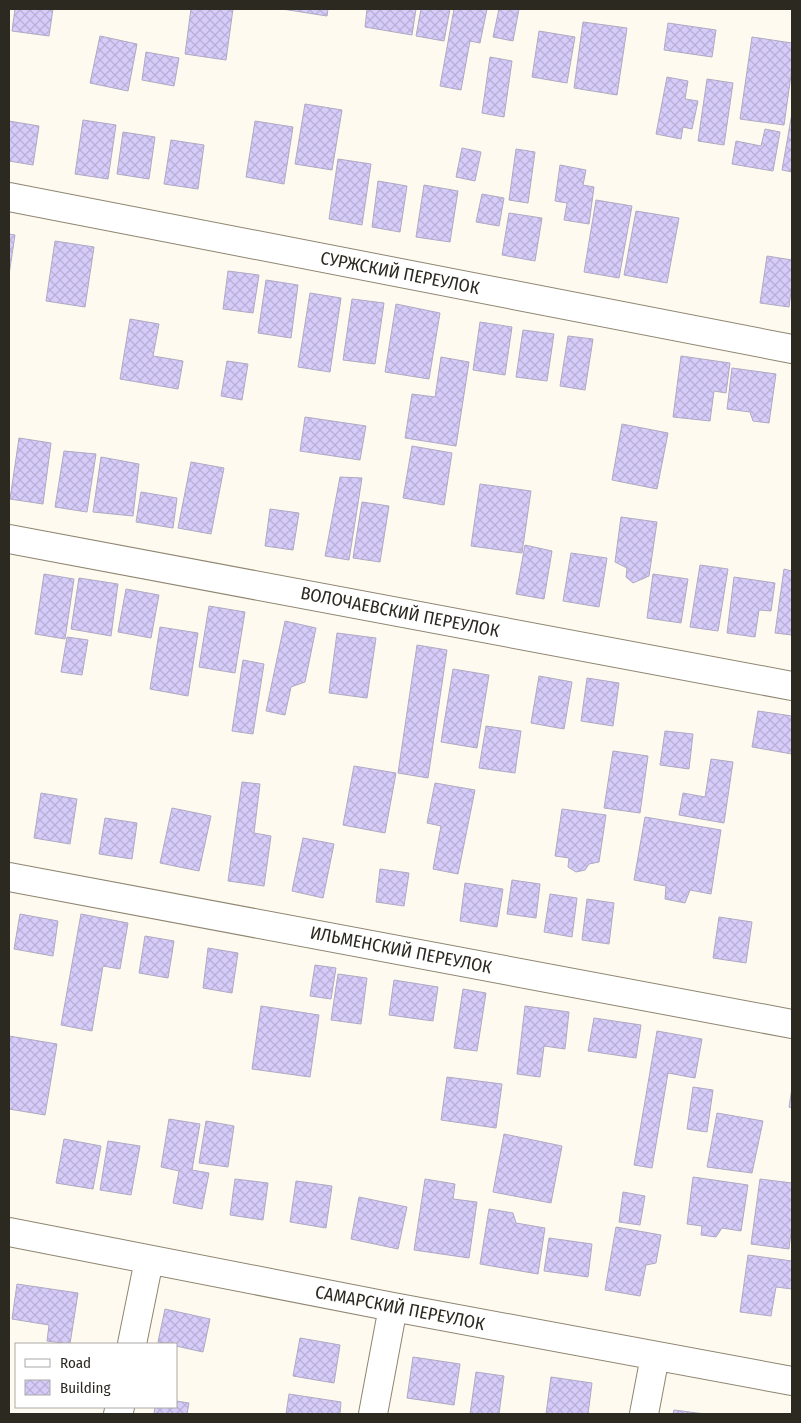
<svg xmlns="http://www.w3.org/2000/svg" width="801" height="1423" viewBox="0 0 801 1423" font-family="'Fira Sans Condensed',sans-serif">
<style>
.building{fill:url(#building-cross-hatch);stroke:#afaac2}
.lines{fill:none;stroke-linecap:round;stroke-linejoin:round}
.minor-casing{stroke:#8f8670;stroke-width:30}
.minor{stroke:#fff;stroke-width:28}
.labels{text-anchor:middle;stroke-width:4;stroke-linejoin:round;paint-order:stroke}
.street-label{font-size:18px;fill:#2c2920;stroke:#fff}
</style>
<defs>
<pattern id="building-cross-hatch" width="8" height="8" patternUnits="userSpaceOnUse" patternTransform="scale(1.25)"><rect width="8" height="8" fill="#d6ccfa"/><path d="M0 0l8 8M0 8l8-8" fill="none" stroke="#b8afd6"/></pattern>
</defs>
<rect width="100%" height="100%" fill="#fefaf0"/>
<path class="building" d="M15 9H53L49 36 12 31Z
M191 9H233L226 60 185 54Z
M282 9H328L327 16Z
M367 9H416L412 35 365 27Z
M421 9H450L444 41 416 36Z
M454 9H487L480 43 470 41 461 90 440 86Z
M499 9H519L513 41 493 37Z
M583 22 627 28 617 95 574 88Z
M668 23 716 30 712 57 664 50Z
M539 31 575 37 567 83 532 77Z
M100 36 137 44 128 91 90 83Z
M752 37 792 43V68L784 125 740 119Z
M146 52 179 58 174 86 142 80Z
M490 57 512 61 504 117 482 113Z
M667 77 688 81 685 99 698 101 692 129 683 127 681 139 656 134Z
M707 79 733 83 724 145 698 141Z
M305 104 342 110 332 170 295 164Z
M792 113V172L782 170Z
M83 120 116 125 108 179 75 174Z
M9 121 39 126 33 165 9 161Z
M255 121 293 127 284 184 246 177Z
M765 129 780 132 773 171 732 164 736 141 761 146Z
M123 132 155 137 149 179 117 174Z
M171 140 204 145 198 189 164 184Z
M462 148 481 152 475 181 456 177Z
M516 149 535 152 528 203 509 200Z
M338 159 371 164 362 225 329 219Z
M560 165 586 170 583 185 594 187 589 224 564 220 567 203 555 201Z
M378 181 407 186 400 232 372 227Z
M424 185 458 191 450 242 416 237Z
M482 194 504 198 499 226 476 222Z
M596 200 632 206 619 278 584 272Z
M636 211 679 218 667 283 624 275Z
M509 213 542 218 535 261 502 255Z
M9 234 15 235 9 275Z
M55 241 94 247 85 307 46 301Z
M767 256 792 260V284L789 307 760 303Z
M228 271 259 275 253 313 223 309Z
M266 280 298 285 291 338 258 333Z
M310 293 341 298 330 372 298 367Z
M352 299 384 303 375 364 343 360Z
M396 304 440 313 429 379 385 372Z
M130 319 159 324 153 356 183 361 178 389 120 379Z
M480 322 512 327 505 375 473 370Z
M523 330 554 334 547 381 516 377Z
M568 336 593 339 585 390 560 386Z
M681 356 730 363 726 393 714 391 710 421 673 417Z
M441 357 469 362 456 446 405 438 412 394 435 397Z
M227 361 248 364 242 400 221 396Z
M732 368 776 374 769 423 753 421 750 412 727 409Z
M305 417 366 426 360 460 300 451Z
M622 424 668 433 657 489 612 480Z
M19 438 51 443 43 504 10 499Z
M412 446 452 453 444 505 403 498Z
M64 451 96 454 87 512 55 507Z
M101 457 139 464 133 516 93 512Z
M191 462 224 468 211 534 178 528Z
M340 477 362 478 349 560 325 556Z
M480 484 531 491 522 553 471 546Z
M141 492 177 498 173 528 136 522Z
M362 502 389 506 380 562 353 558Z
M270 509 299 513 293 550 265 546Z
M621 517 657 522 649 576 633 583 626 577 627 568 615 562Z
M525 545 552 551 544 599 516 594Z
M571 553 607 558 599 607 563 601Z
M700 565 728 569 718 631 690 627Z
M784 569 792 571V635L775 633Z
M44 574 74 579 65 639 35 634Z
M653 574 688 579 681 623 647 618Z
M734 577 775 583 771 611 759 610 755 637 727 633Z
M79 578 118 584 111 636 71 629Z
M126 589 159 595 151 638 118 632Z
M209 606 245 612 235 673 199 667Z
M285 621 316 628 305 682 291 687 285 715 266 711Z
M160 627 198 633 188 696 150 689Z
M337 633 376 638 367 698 329 693Z
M67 637 88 640 82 675 61 672Z
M417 645 447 650 428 778 398 773Z
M243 660 264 664 253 734 232 731Z
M453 669 489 675 477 748 441 742Z
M539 676 572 682 564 729 531 723Z
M587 678 619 683 613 726 581 721Z
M758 711 792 716V754L752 747Z
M486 726 521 731 515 773 479 768Z
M665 731 693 734 689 769 660 765Z
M613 751 648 756 640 813 604 808Z
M711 759 733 762 724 823 679 815 683 793 705 797Z
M354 766 396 773 385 833 343 825Z
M242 782 260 784 254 833 271 836 264 886 228 881Z
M435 783 475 790 458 874 433 869 441 826 427 823Z
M41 793 77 799 70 844 34 838Z
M172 808 211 816 199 871 160 863Z
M562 809 606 815 599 862 589 864 585 870 576 872 568 867 569 858 555 856Z
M645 817 721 830 711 894 690 890 685 903 665 899 666 886 634 880Z
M105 818 137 823 132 859 99 854Z
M303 838 334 844 323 898 292 891Z
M380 869 409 873 404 906 376 902Z
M512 880 540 884 536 918 507 914Z
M465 883 503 889 497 927 460 921Z
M550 894 577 898 572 937 544 932Z
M587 899 614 903 609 944 582 940Z
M20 914 58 921 53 956 14 949Z
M81 914 128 923 120 969 103 966 92 1031 61 1025Z
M719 917 752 922 746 963 713 958Z
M145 936 174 941 168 978 139 973Z
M208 948 238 953 232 993 203 988Z
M315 965 336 968 331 999 310 996Z
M338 974 367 978 361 1024 331 1020Z
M394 980 438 987 433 1021 389 1015Z
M463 989 486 993 477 1051 454 1048Z
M261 1006 319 1015 310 1077 252 1069Z
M525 1006 569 1012 565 1049 544 1046 540 1077 517 1074Z
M594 1018 641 1025 636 1058 588 1051Z
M657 1031 702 1039 695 1078 668 1073 652 1168 634 1165Z
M9 1036 57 1044 45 1115 9 1109Z
M447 1077 502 1084 496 1128 441 1120Z
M693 1087 713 1090 707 1132 687 1129Z
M792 1088V1108L789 1107Z
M717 1113 763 1121 752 1173 707 1167Z
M169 1119 200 1124 192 1170 209 1173 202 1209 173 1203 179 1171 161 1167Z
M206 1121 234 1126 228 1167 199 1163Z
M504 1134 562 1146 551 1203 493 1192Z
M64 1139 101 1146 93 1189 56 1183Z
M108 1141 140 1146 131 1195 100 1190Z
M693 1177 748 1185 741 1231 722 1228 716 1237 701 1235 702 1226 687 1224Z
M235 1179 268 1183 263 1220 230 1215Z
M425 1179 455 1184 453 1199 477 1202 469 1258 414 1250Z
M760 1179 792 1183V1224L789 1249 751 1244Z
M296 1181 332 1186 326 1228 290 1222Z
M623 1192 645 1196 640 1225 619 1222Z
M359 1197 407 1207 398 1249 351 1239Z
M489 1209 513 1213 516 1223 545 1228 538 1274 480 1264Z
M616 1227 661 1235 656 1263 646 1265 640 1296 605 1290Z
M549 1238 592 1244 588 1277 544 1271Z
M748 1255 792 1261V1289L776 1287 771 1316 740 1312Z
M17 1284 78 1293 70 1344 47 1341 49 1325 12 1319Z
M165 1309 210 1319 203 1352 176 1346V1344L158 1342Z
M300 1338 340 1345 334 1383 293 1376Z
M413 1357 460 1364 454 1405 407 1398Z
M476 1372 504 1376 499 1414H470Z
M551 1377 592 1383 588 1414H546Z
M289 1394 341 1402 340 1414H286Z
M176 1401 189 1403 187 1414H154L155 1407H176Z
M674 1410 705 1414H673Z"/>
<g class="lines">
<g class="minor-casing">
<path id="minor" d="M9 197 792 349
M9 539 792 686
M9 877 792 1024
M9 1232 393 1307 792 1381
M132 1344 149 1260
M118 1414 120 1407
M373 1414 393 1307
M644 1414 655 1356"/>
</g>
<use href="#minor" class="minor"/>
</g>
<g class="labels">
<g class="street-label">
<text transform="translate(400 273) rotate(11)" y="6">СУРЖСКИЙ ПЕРЕУЛОК</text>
<text transform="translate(400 612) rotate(11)" y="6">ВОЛОЧАЕВСКИЙ ПЕРЕУЛОК</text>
<text transform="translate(401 950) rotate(11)" y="6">ИЛЬМЕНСКИЙ ПЕРЕУЛОК</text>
<text transform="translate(400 1308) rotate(11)" y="6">САМАРСКИЙ ПЕРЕУЛОК</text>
</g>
</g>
<rect width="801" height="1423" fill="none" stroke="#2c2920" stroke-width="20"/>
<rect x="15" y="1343" width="162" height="65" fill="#ffffff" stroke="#aba9a6"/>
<rect x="25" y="1359" width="25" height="8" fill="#ffffff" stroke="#aba9a6"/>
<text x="60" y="1368" font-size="15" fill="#2c2920">Road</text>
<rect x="25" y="1380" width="25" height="15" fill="url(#building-cross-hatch)" stroke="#aba9a6"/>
<text x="60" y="1393" font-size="15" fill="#2c2920">Building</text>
</svg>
